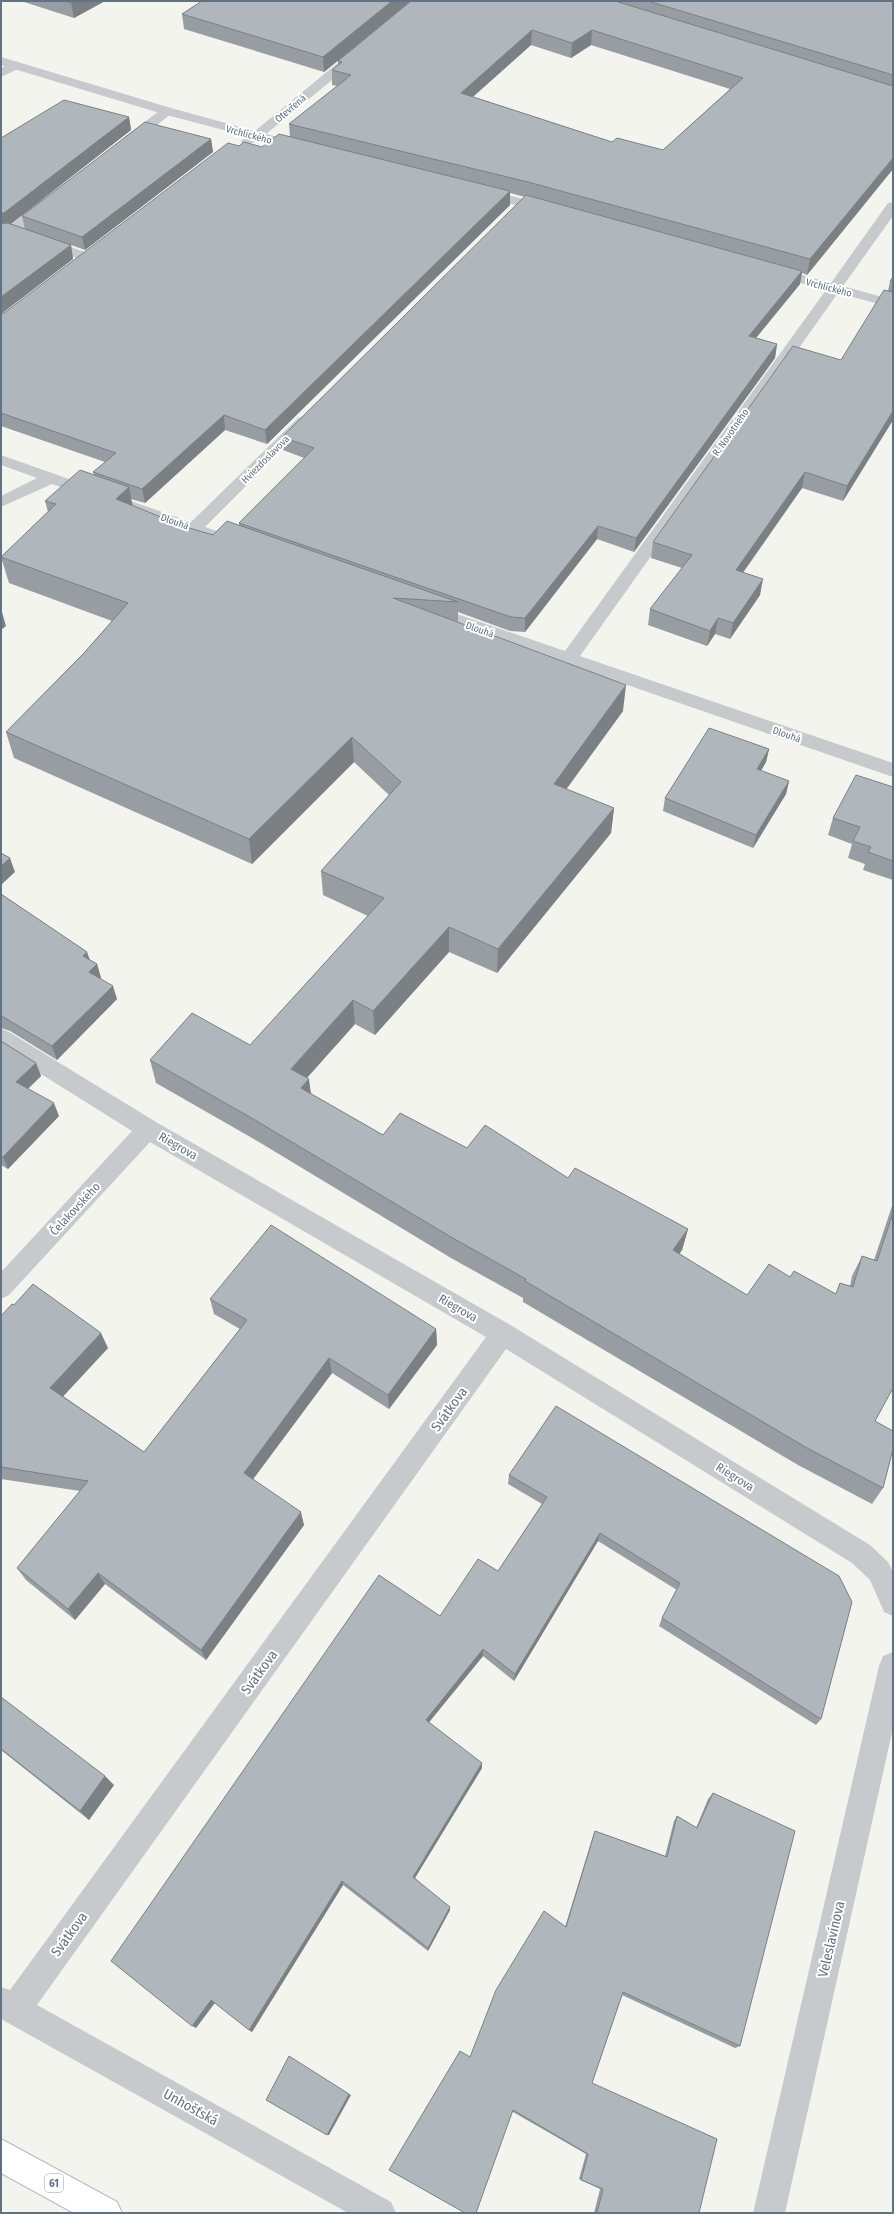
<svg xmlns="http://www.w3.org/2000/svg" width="894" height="2214" viewBox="0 0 894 2214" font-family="'Fira Sans Condensed',sans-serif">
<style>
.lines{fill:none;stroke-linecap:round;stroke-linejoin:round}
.primary-casing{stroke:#b7bbbe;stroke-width:2}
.lane{fill:#c7cacd;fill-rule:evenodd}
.street{fill:#c7cacd;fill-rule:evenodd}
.primary{fill:#fff;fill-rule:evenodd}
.wall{fill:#979da2;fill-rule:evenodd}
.shaded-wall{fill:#7b8084}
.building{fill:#b0b7bc;stroke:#7b8084;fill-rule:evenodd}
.labels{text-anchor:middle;stroke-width:4;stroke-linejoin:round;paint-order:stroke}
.far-street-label{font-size:10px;fill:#607283;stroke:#fff}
.shield{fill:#fff;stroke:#909ca8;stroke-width:1}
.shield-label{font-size:11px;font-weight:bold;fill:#607283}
.street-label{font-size:12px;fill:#607283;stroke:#fff}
.near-street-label{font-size:14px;fill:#607283;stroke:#fff}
</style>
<rect width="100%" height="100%" fill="#f4f4ef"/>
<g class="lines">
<g class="primary-casing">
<path id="primary" d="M1 2139 117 2202 122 2213H74L1 2173Z"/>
</g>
<path class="lane" d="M16 61 22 65 20 68 1 77V68Z
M167 107 173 111 171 114 132 145H122L121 142 122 139 163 108Z
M47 199 52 200 54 203 52 206 17 234H7L5 231 7 228 42 200Z
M44 238 91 254 93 257 86 261 39 245 37 242 39 239Z"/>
<path class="street" d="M355 51 359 52 361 55 359 58 266 134 305 144 306 147 305 150 300 151 259 140 247 145 242 144 241 141 246 136 163 114 1 65V57L171 108 255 131 351 52Z
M481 188 554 207 556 210 549 214 476 195 474 192Z
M893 202V216L843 286 893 300V308L838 293 580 656 893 763V777L422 614 419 610 422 606 428 604 565 651 826 290 768 274 766 271 768 268 773 267 831 283 888 203Z
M303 416 308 418 311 421 205 527 247 541 249 545 247 549H235L119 508 117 504 119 500 125 499 191 522 298 418Z
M1 455 100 490 102 493 100 496 94 498 52 484 1 507V496L37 478 1 465Z
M1 1029 9 1032 156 1122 512 1326 870 1545 888 1562 893 1572V1616L884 1612 870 1580 852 1563 506 1349 37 2005 391 2202 396 2213H348L1 2019V1987L10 1990 486 1337 150 1142 9 1295 1 1299V1272L132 1131 1 1049Z
M893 1652V1728L785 2213H753L879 1666 883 1656Z"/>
<use href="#primary" class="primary"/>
</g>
<path class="wall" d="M21 1H105L74 18Z
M202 1H893V169L807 275 802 273 800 284 756 338 777 344 775 358 634 552 597 539 525 632 510 631 458 612V622L623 711 566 789 614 808 611 833 497 973 449 952 375 1035 355 1024 307 1078 311 1094 383 1135 467 1148 568 1178 688 1229 682 1250 679 1254 747 1295 790 1277 836 1294 840 1283 850 1286 852 1276 862 1256 874 1260 893 1203V1388L875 1421 883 1488 872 1504 798 1465 523 1302V1298L451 1258 259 1142 156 1083 150 1060 250 1045 368 916 323 895 321 871 389 795 354 762 252 864 14 758 6 732 84 653 112 621 9 583 1 557 48 512 45 501 94 475 93 472 105 462 1 426V138L129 117 131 130 11 224 25 229 22 216 211 139 213 152 85 250 71 245 73 259 2 313H4L239 146 262 147 290 136 289 124 337 86 332 85V70L338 65V61L406 5 324 72 184 29 182 14ZM531 45 571 58 591 45 730 89 663 150 612 142 473 97ZM510 193 525 197 282 437 283 450 304 458 239 523V526L213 535 186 527 133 506 131 499 145 503 225 430 267 444 510 205Z
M893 277V420L843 501 802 488 743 573 760 595 730 639 715 634 707 646 648 625 650 609 682 568 651 558 653 542 841 360 888 291 890 281Z
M769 749 766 762 761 771 789 781 786 794 753 848 663 811 665 798Z
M893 787V880L863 870 865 864 848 858 852 844 828 835 833 818Z
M1 894 87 952 90 960 97 964 101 978H100L117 999 57 1060 10 1031 1 1028Z
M1 1041 36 1063 41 1076 28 1089 59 1116 8 1169 1 1165Z
M210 1299 436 1329 437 1345 389 1409 332 1373 253 1479 304 1525 206 1660 105 1584 75 1620 26 1580 17 1568 80 1491 1 1479V1316L108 1348 63 1396 144 1452 240 1329 214 1314Z
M556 1406 821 1719 816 1725 659 1626 662 1618 677 1590 598 1541 514 1681 483 1656 429 1722 482 1768 415 1878 450 1910 428 1951 343 1885 252 2032 215 2003 196 2028 440 1616 498 1571 542 1504 508 1484 509 1475Z
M1 1697 114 1785 89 1820 1 1750Z
M713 1793 740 2046 735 2048 622 1995 592 2083 699 2213H594L600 2189 579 2179 586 2154 513 2112 470 2057 565 1927 593 1836 595 1831 665 1856 674 1821 677 1816 696 1828 708 1799Z"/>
<path class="shaded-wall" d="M75 1H105L74 18 71 3Z
M392 1H411L324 72 323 57Z
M532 30 531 45 460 108 461 93Z
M592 30 591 45 571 58 572 43Z
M129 117 131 130 7 227 1 228V213Z
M211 139 213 152 85 250 82 237Z
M893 158V169L807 275 810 259Z
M510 191V205L267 444 265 430Z
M71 245 73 259 1 314V297Z
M802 271 800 284 746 350 749 336Z
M777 344 775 358 634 552 636 538Z
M893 411V420L843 501 847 486Z
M224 415 225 430 145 503 142 489Z
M805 472 802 488 733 586 736 570Z
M129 487 134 514 116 499Z
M598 526 597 539 525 632V618Z
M763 579 760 595 730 639 733 623Z
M2 612 6 626 1 630V613Z
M718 618 715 634 707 646 710 631Z
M626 685 623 711 552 809 554 784Z
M352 737 354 762 252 864 249 839Z
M769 749 766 762 754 782 757 769Z
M789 781 786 794 753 848 756 835Z
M614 808 611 833 497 973 498 949Z
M10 858 15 872 1 885V866Z
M449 927V952L375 1035 373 1011Z
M87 952 91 966 83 956Z
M97 964 101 978 93 985 89 972Z
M113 986 117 999 57 1060 52 1046Z
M353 1000 355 1024 294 1092 291 1069Z
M36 1063 41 1076 21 1095 16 1082Z
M309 1079 312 1102 301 1088Z
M54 1103 59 1116 8 1169 3 1157Z
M688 1229 682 1250 668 1271 673 1250Z
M436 1329 437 1345 389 1409 388 1395Z
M101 1333 108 1348 58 1402 50 1388Z
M329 1358 332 1373 248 1486 244 1473Z
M301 1512 304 1525 206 1660 201 1650Z
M600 1533 598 1541 514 1681 515 1674Z
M98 1573 105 1584 75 1620 68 1609Z
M483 1649V1656L426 1726V1720Z
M482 1763V1768L413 1881V1877Z
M105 1776 114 1785 89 1820 80 1811Z
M342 1881 343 1885 252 2032 249 2030Z
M450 1907V1910L428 1951V1948Z
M211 2000 215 2002 196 2028 192 2026Z
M349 2094 351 2095 329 2135H327Z"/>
<path class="building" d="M65 1H75L71 3Z
M202 1H392L323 57 182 14Z
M411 1H615L893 86V158L810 259 528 182 289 124 351 75 332 70 342 62 338 61ZM532 30 572 43 592 30 743 78 663 150 617 138 612 142 461 93Z
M648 1H893V75Z
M64 100 129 117 4 213H1V138Z
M145 122 211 139 82 237 22 216Z
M279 134 510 191 265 430 224 415 142 489 93 472 116 453 1 413V313H4L228 143 239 146 244 142 262 147Z
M526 195 802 271 749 336 777 344 636 538 598 526 525 618 511 617 239 523 314 448 282 437Z
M8 223 71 245 1 297V224Z
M893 277V282L890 281Z
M884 290 893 292V411L847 486 805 472 736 570 763 579 733 623 718 618 710 631 650 609 692 555 653 542 793 346 841 360Z
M80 470 129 487 116 499 186 527 213 535 227 521 458 602 393 598 626 685 554 784 614 808 498 949 449 927 373 1011 353 1000 291 1069 309 1079 301 1088 383 1135 400 1113 467 1148 485 1125 568 1178 575 1168 688 1229 673 1250 747 1295 769 1264 790 1277 794 1271 836 1294 840 1283 853 1287 862 1256 877 1261 893 1213V1388L875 1421 893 1431V1449L883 1488 807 1448 525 1281 526 1279 451 1237 255 1120 150 1060 192 1013 250 1045 384 898 321 871 401 782 352 737 249 839 6 732 84 653 128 603 1 557 56 504 45 501Z
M709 728 769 749 757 769 789 781 756 835 665 798Z
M856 775 893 787V861L868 852 871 847 853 841 860 827 833 818Z
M1 853 10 858 1 866Z
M1 894 87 952 83 956 97 964 89 972 113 986 52 1046 5 1018 1 1016Z
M1 1041 36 1063 16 1082 54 1103 3 1157 1 1156Z
M271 1225 436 1329 388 1395 329 1358 244 1473 301 1512 201 1650 98 1573 68 1609 17 1568 88 1481 1 1467V1316L12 1304 14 1305 33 1284 101 1333 50 1388 144 1452 247 1320 210 1299Z
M556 1406 839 1576 852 1602 821 1719 662 1618 680 1583 600 1533 515 1674 483 1649 426 1720 482 1763 413 1877 450 1907 428 1948 342 1881 249 2030 211 2000 192 2026 111 1961 379 1575 440 1616 478 1559 498 1571 547 1497 509 1475Z
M1 1697 105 1776 80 1811 1 1749Z
M713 1793 795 1831 740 2046 623 1992 592 2083 717 2139 699 2213H597L603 2189 581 2180 588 2154 513 2110 476 2213H465L389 2170 460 2051 470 2057 496 1990 544 1911 566 1927 595 1831 667 1857 677 1816 697 1828Z
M289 2056 349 2094 327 2135 266 2100Z"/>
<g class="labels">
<g class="far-street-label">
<text transform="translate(290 108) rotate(-40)" y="4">Otevřená</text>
<text transform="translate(249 134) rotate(15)" y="4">Vrchlického</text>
<text transform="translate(829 287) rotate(15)" y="4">Vrchlického</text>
<text transform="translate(730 432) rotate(-55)" y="4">R. Novotného</text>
<text transform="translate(265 459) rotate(-45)" y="4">Hviezdoslavova</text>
<text transform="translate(175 521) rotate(19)" y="4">Dlouhá</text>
<text transform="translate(480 629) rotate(19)" y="4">Dlouhá</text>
<text transform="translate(787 734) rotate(19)" y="4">Dlouhá</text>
</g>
<rect class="shield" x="45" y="2174" width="18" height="18" rx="3"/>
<g class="shield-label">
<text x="54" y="2187">61</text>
</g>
<g class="street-label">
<text transform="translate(178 1146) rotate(30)" y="4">Riegrova</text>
<text transform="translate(75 1209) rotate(-47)" y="4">Čelakovského</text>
<text transform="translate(458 1308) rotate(30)" y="4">Riegrova</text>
<text transform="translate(735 1477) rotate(32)" y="4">Riegrova</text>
</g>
<g class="near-street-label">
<text transform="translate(449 1409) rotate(-54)" y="5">Svátkova</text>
<text transform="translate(259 1672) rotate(-54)" y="5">Svátkova</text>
<text transform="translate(69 1934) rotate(-54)" y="5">Svátkova</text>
<text transform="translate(831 1939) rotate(-77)" y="5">Veleslavínova</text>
<text transform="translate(191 2107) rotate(29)" y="5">Unhošťská</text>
</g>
</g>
<rect width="894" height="2214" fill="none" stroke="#607283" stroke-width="4"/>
</svg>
